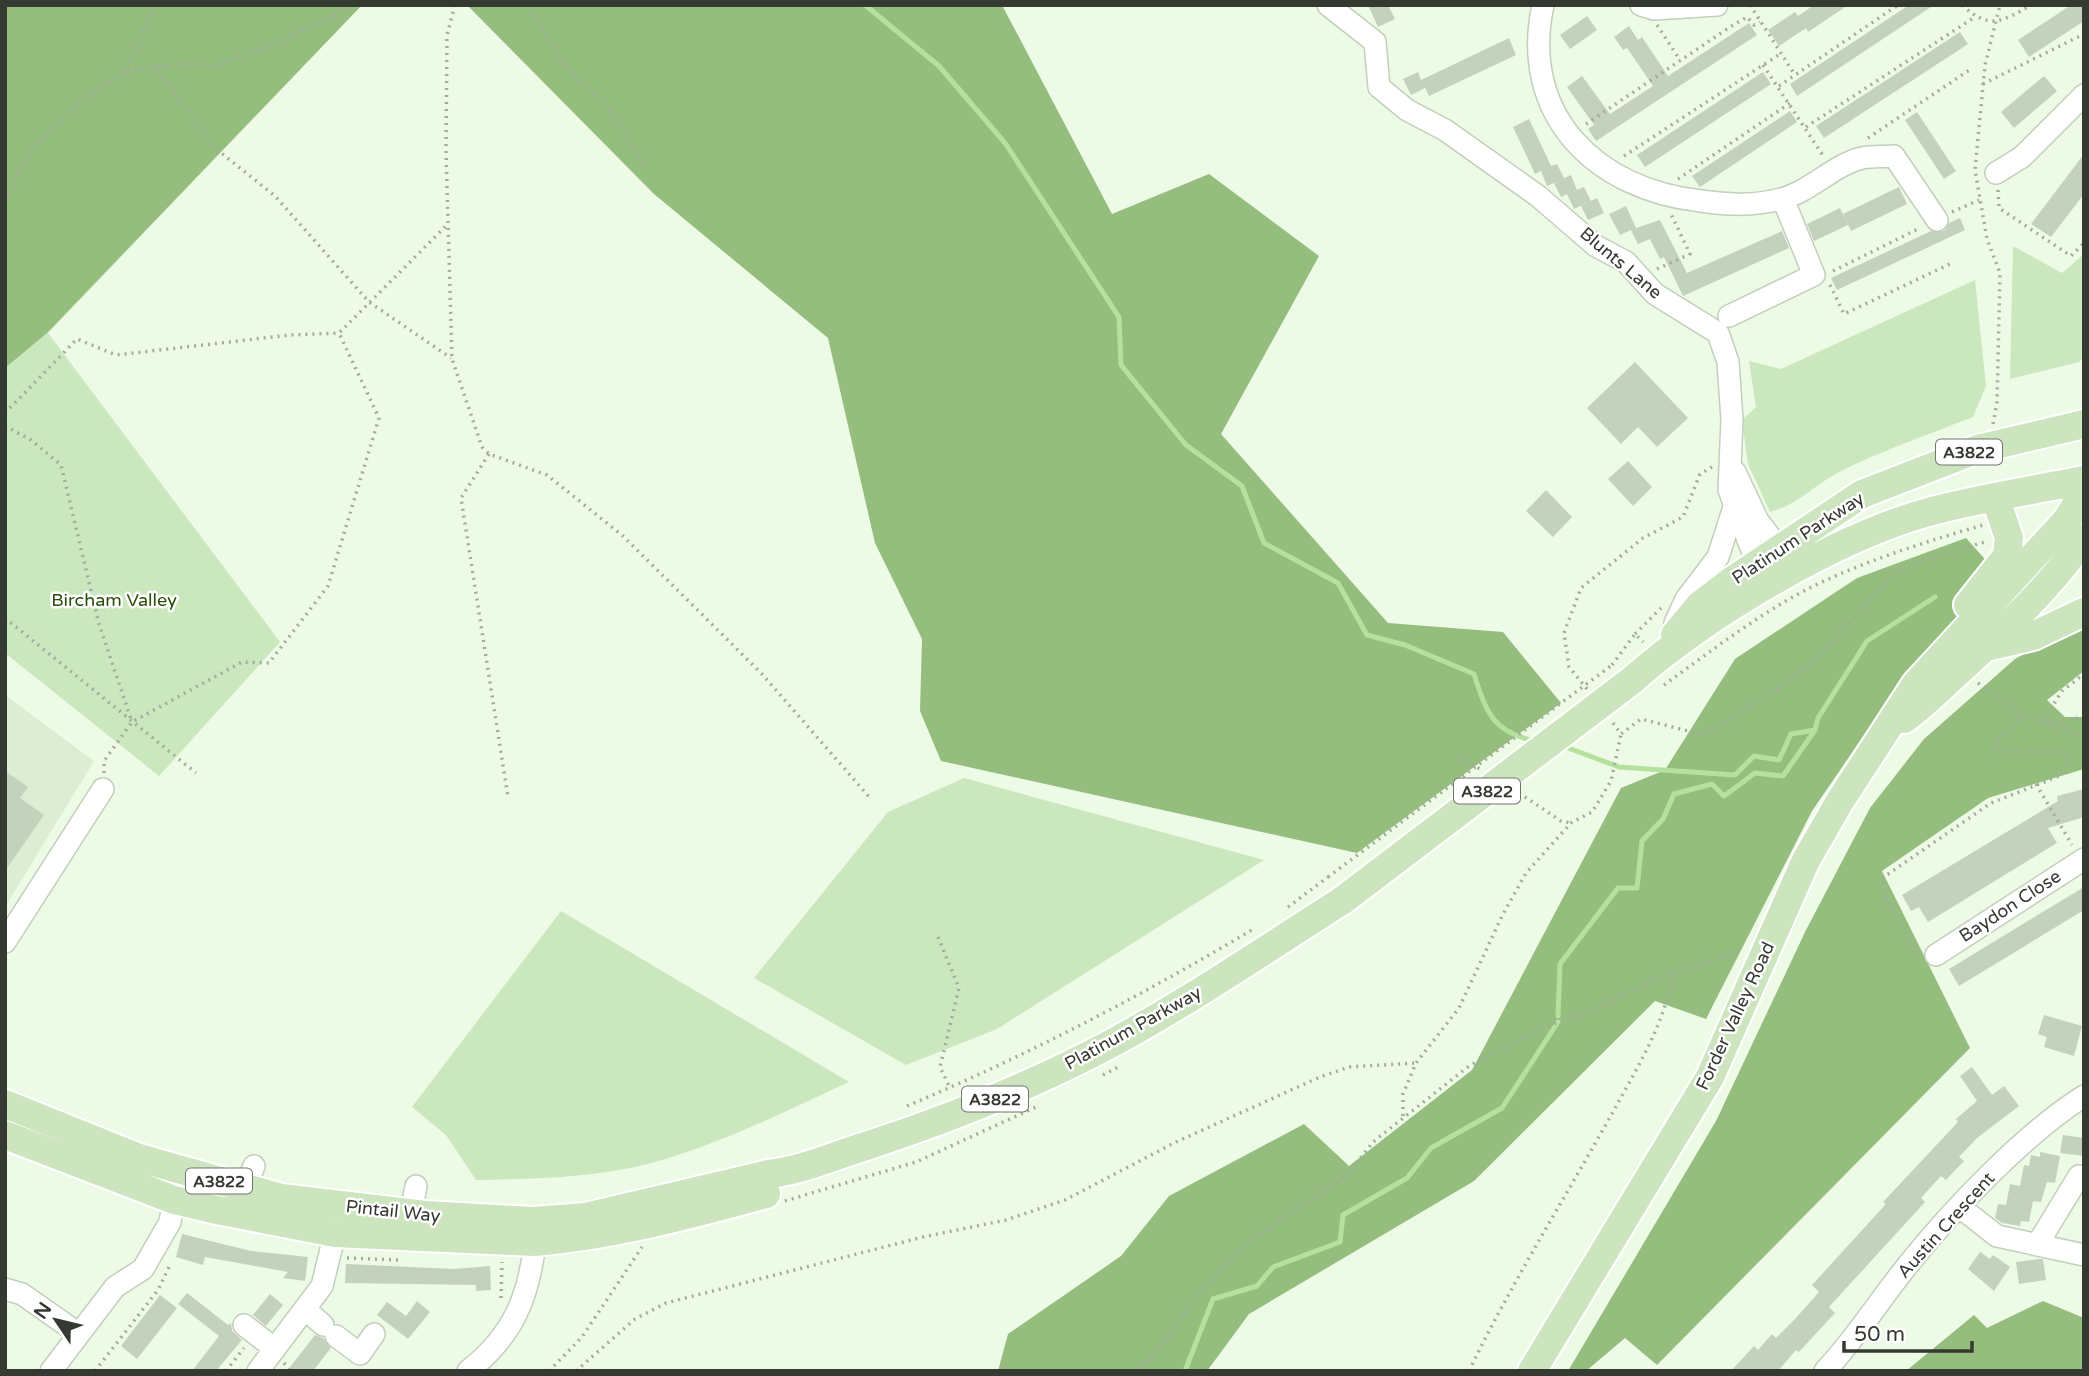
<svg xmlns="http://www.w3.org/2000/svg" width="2089" height="1376" viewBox="0 0 2089 1376" font-family="'Varela Round',sans-serif">
<style>
.built{fill:#dcedd3}
.green{fill:#cbe7bd}
.forest{fill:#95bd7e}
.lines{fill:none;stroke-linecap:round;stroke-linejoin:round}
.stream{stroke:#b6e09e;stroke-width:5}
.building{fill:#c4d1bd}
.minor-casing{stroke:#c2cfbb;stroke-width:24}
.major-casing{stroke:#fff;stroke-width:32}
.path{stroke:#a2ac9d;stroke-width:3.5;stroke-dasharray:2 5;stroke-linecap:butt}
.minor{stroke:#fff;stroke-width:21}
.major{stroke:#cde5bf;stroke-width:28}
.major-bridge-casing{stroke:#fff;stroke-width:32;stroke-linecap:butt}
.path-bridge{stroke:#a2ac9d;stroke-width:3.5;stroke-dasharray:2 5;stroke-linecap:butt}
.major-bridge{stroke:#cde5bf;stroke-width:28}
.labels{text-anchor:middle;stroke-width:5;stroke-linejoin:round;paint-order:stroke}
.shield{fill:#fff;stroke:#71746f;stroke-width:2}
.shield-label{font-size:16px;font-weight:bold;fill:#343931}
.street-label{font-size:18px;fill:#343931;stroke:#fff}
.park-label{font-size:18px;fill:#294e0a;stroke:#fff}
</style>
<rect width="100%" height="100%" fill="#edfbe6"/>
<path class="built" d="M5 695 94 761 5 907Z"/>
<path class="green" d="M5 5H362L48 333 280 642 159 776 5 653Z
M2013 246 2062 273 2084 254V356L2079 362 2010 379Z
M1975 280 1986 386 1973 417C1929 434 1884 450 1841 471 1815 484 1798 505 1770 512L1748 464 1742 420 1756 407 1749 361 1781 369Z
M964 778 1264 860 997 1029 906 1065 754 978 888 812Z
M561 911 849 1082C784 1112 720 1144 651 1163 594 1178 534 1179 476 1180L446 1135 412 1107Z"/>
<path class="forest" d="M5 5H362L47 333 5 368Z
M467 5H1002L1112 214 1209 174 1319 256 1221 434 1388 623 1503 632 1561 703 1357 853 941 761 920 711 922 639 875 543 828 338 654 194Z
M1966 538 2000 576 1893 693 1812 811 1706 1019 1655 1001 1474 1181 1249 1314 1207 1371H998L1008 1334 1121 1256 1169 1196 1304 1124 1349 1166 1472 1070 1621 788 1665 770 1735 659 1857 578Z
M2084 620V671L2047 700 2065 717H2084V769L1988 798 1882 871 1970 1048 1657 1365 1625 1338 1586 1371H1568L1716 1121 1806 930 1870 808 1924 739 2015 659Z
M2043 1301 2084 1318V1371H1906L1974 1315 1987 1328Z"/>
<g class="lines">
<path class="stream" d="M865 5 939 66 1005 143 1119 317 1121 365 1186 445 1242 486 1264 543 1338 583 1367 635 1405 645 1474 674C1486 712 1493 733 1536 741
M1563 746 1619 767 1735 775 1754 756 1779 760 1791 734 1815 730
M1558 1016 1560 964 1618 888H1637L1642 841 1663 819 1674 794 1712 784 1724 796 1755 773 1783 776 1815 730 1818 718 1867 641 1935 597
M1185 1371 1213 1299 1257 1286 1273 1267 1340 1242 1343 1215 1407 1178 1431 1148 1502 1108 1558 1022"/>
</g>
<path class="building" d="M1368 5H1388L1395 19 1378 27Z
M1814 5H1848L1808 32 1806 28 1779 46 1768 30 1795 12 1798 16Z
M1909 5H1934L1797 96 1790 84Z
M2071 5H2084V21L2029 57 2018 40Z
M1587 16 1597 30 1570 49 1560 35Z
M1749 23 1757 35 1596 141 1588 129 1594 125 1567 87 1582 76 1610 114 1653 86 1627 48 1623 50 1614 37 1629 26 1638 40 1642 37 1668 76Z
M1960 32 1968 44 1824 138 1816 126Z
M1509 38 1516 55 1429 96 1422 81 1425 88 1411 95 1403 79 1418 72 1421 80Z
M1763 72 1771 84 1645 167 1637 155Z
M2044 76 2057 91 2014 128 2001 112Z
M1790 111 1797 122 1700 187 1692 176Z
M1917 112 1956 171 1944 179 1905 120Z
M1529 119 1551 166 1557 164 1564 178 1571 175 1577 190 1584 187 1591 201 1574 209 1567 194 1561 197 1554 183 1562 179 1547 186 1541 171 1535 174 1513 127Z
M2084 154V194L2051 237 2031 224Z
M1899 187 1907 204 1851 231 1843 214Z
M1597 198 1604 213 1588 220 1581 206Z
M1626 206 1636 228 1633 229 1660 220 1687 273 1782 231 1789 248 1683 296 1664 257 1660 259 1650 239 1638 244 1631 230 1620 235 1609 214Z
M1840 208 1848 225 1814 241 1807 224Z
M1960 218 1965 230 1837 290 1831 278 1931 231H1944L1949 223Z
M1635 362 1688 418 1657 447 1638 427 1621 444 1587 408Z
M1628 461 1652 487 1633 506 1608 479Z
M1546 490 1572 517 1553 537 1526 511Z
M5 771 28 787 20 798 44 815 5 871Z
M2084 789V817L2048 828 2057 843 1928 922 1919 907 1911 911 1902 895 2058 801 2057 796Z
M2084 887V910L1959 986 1949 969Z
M2044 1015 2082 1026 2074 1056 2044 1047 2047 1037 2038 1034Z
M1972 1067 1992 1095 2004 1086 2019 1106 1977 1138 1959 1157 1964 1161 1946 1180 1941 1176 1921 1198 1925 1202 1829 1307 1835 1313 1799 1352 1796 1350 1778 1371H1731L1754 1346 1758 1350 1772 1334 1776 1338 1795 1319 1819 1292 1812 1285 1886 1204 1883 1202 1958 1122 1956 1119 1977 1101 1960 1076Z
M2063 1135 2084 1138V1156L2060 1153Z
M2040 1152 2060 1156 2055 1183 2047 1182 2041 1202 2033 1201 2029 1222 2021 1221 2020 1226 2002 1223 1995 1218 1998 1204 2006 1205 2010 1184 2020 1186 2024 1165 2029 1166 2031 1155 2040 1157Z
M182 1234 251 1251 308 1257 305 1281 283 1278 288 1272 205 1257 203 1265 176 1257Z
M1980 1252 1990 1259 1993 1255 2010 1267 1994 1291 1968 1269Z
M2039 1259H2043L2046 1280 2019 1284 2016 1262Z
M346 1264 454 1269 490 1266 491 1290 476 1291V1285L345 1283Z
M187 1293 228 1325 231 1323 232 1331 242 1340 216 1371H192L219 1336 178 1304Z
M270 1294 283 1305 266 1326 253 1315Z
M160 1295 177 1308 137 1359 121 1346Z
M417 1301 430 1312 408 1339 377 1315 387 1302 406 1316Z
M315 1335 323 1338 331 1348 313 1371H287Z"/>
<g class="lines">
<g class="minor-casing">
<path id="minor" d="M1328 5 1375 42 1379 87 1407 110 1445 130 1538 196 1596 246 1626 262 1655 294 1718 333 1728 362 1732 420 1729 490 1758 566H1771
M1543 5C1519 116 1597 190 1701 201 1729 205 1754 206 1781 199 1810 192 1833 165 1862 158 1872 156 1884 157 1894 156L1937 220
M1641 5 1654 9 1717 5
M1996 173 2022 157 2084 95
M1729 316 1814 275 1783 199
M1735 472 1758 521 1779 548
M1675 623 1686 599 1718 557 1734 507
M5 942 103 789
M1936 955 2084 859
M245 1188 254 1166
M1961 1208 1997 1236 2084 1255
M411 1214 416 1186
M2037 1245 2079 1176
M5 1289 22 1294 79 1334
M306 1310 323 1325
M244 1325 275 1349
M336 1336 360 1354 374 1334
M51 1371 115 1287 143 1269 170 1222 174 1200
M258 1371 322 1286 335 1233
M468 1371C513 1336 529 1297 535 1242
M1825 1371C1856 1338 1879 1301 1907 1266 1952 1210 2024 1134 2084 1096"/>
</g>
<g class="major-casing">
<path id="major" d="M1968 605 2007 556 2009 538 1995 497
M1675 635 1700 605 1730 582 1862 494 1978 449 2084 424
M1987 647 2033 636 2084 612
M1631 681C1706 615 1835 537 1932 511 1982 498 2033 490 2084 480
M1904 719C1921 707 1934 694 1949 680 1997 636 2047 592 2084 538
M5 1104 139 1158 281 1198 425 1215 533 1221 586 1217 769 1174C803 1170 833 1156 866 1146 952 1118 1036 1084 1116 1041 1194 998 1268 948 1343 900
M5 1135 174 1200 212 1209 335 1233 535 1242C613 1235 690 1215 766 1194
M1532 1371 1710 1077 1806 860 1840 801 1916 684 2066 521 2084 493"/>
</g>
<path class="path" d="M455 5 447 35 446 151 452 359 482 447 489 454 547 475 623 536 762 674 871 799
M527 5 567 68 609 109 644 167
M1750 5 1795 75
M1962 5C1989 30 2002 22 2031 5
M1657 25 1680 60
M1763 65 1824 157
M153 66 215 148 275 196 369 302 451 358
M126 71 155 5
M1983 84 2084 34
M1779 86 1898 5
M1586 124 1730 27 1747 17 1754 25 1760 22
M1806 127 1975 17
M1868 138 1971 69
M1624 156 1780 54
M1678 179 1790 103
M1998 190 1999 208 2071 256 2084 243
M5 200 33 148 79 103 126 71 184 63 212 66 267 47 357 5
M1952 212 1979 200
M1657 269 1690 254 1671 214
M1833 271 1920 228
M1830 285 1844 314 1952 263
M5 413 77 339 116 355 290 335 339 333 447 225
M1993 424 1997 402 2000 273 1987 239 1975 170 1985 65 2000 5
M5 426 31 440 61 465 99 624 132 722
M489 454 461 498 508 797
M5 618 196 773
M1635 634 1661 608
M1612 665 1635 634 1643 642
M1978 683 2023 714 2084 738
M1664 685C1717 647 1771 604 1831 578 1880 556 1932 540 1983 525
M1587 689 1569 667 1564 633 1581 588 1643 538 1683 517 1700 474 1712 467
M2043 721 2062 691 2084 674
M1613 723 1621 734 1641 719 1704 735 1779 688 1816 659 1895 573 1921 561 1988 541
M2048 723 2084 717
M1459 758 1480 769
M104 773V761L132 722 242 662 269 663 328 586 379 418 339 333
M2036 784 2072 845
M1519 793 1561 821 1571 823
M1288 907 1328 877
M938 937 959 988 940 1067 950 1088
M1917 953 1886 898 1881 879 1991 803 2057 777 2070 760 2065 752 1996 751 1994 745 2023 714
M1103 1075 1118 1067
M907 1106C1028 1055 1143 995 1255 928
M1403 1116V1094L1416 1063 1459 1008 1502 916 1526 873 1571 823 1592 812 1611 781 1621 734
M785 1201 916 1162 1036 1107
M347 1258 399 1260
M501 1298 502 1262
M284 1363 290 1371
M95 1371 158 1290 169 1267 168 1263
M226 1371 244 1348
M549 1371 582 1337 642 1247
M576 1371 635 1319 666 1303 923 1237 1006 1220 1065 1200 1176 1142 1320 1077 1349 1067 1416 1063
M1134 1371 1158 1353 1196 1294 1246 1244 1348 1174 1373 1142 1469 1066 1539 1029 1582 1014 1649 981 1741 951
M1469 1371C1511 1284 1562 1203 1609 1119 1634 1073 1665 1025 1673 973"/>
<use href="#minor" class="minor"/>
<use href="#major" class="major"/>
<g class="major-bridge-casing">
<path id="major-bridge" d="M1343 900 1631 681"/>
</g>
<path class="path-bridge" d="M1328 877 1612 665"/>
<use href="#major-bridge" class="major-bridge"/>
</g>
<g class="labels">
<g class="shield">
<rect x="1936" y="439.5" width="66" height="25" rx="5"/>
<rect x="1454" y="778.5" width="66" height="25" rx="5"/>
<rect x="962" y="1086.5" width="66" height="25" rx="5"/>
<rect x="186" y="1168.5" width="66" height="25" rx="5"/>
</g>
<g class="shield-label">
<text x="1969" y="458">A3822</text>
<text x="1487" y="797">A3822</text>
<text x="995" y="1105">A3822</text>
<text x="219" y="1187">A3822</text>
</g>
<g class="street-label">
<text transform="translate(1621 263) rotate(40)" y="6">Blunts Lane</text>
<text transform="translate(1798 538) rotate(-33)" y="6">Platinum Parkway</text>
<text transform="translate(2010 906) rotate(-33)" y="6">Baydon Close</text>
<text transform="translate(1735 1016) rotate(-65)" y="6">Forder Valley Road</text>
<text transform="translate(1133 1028) rotate(-29)" y="6">Platinum Parkway</text>
<text transform="translate(393 1211) rotate(6)" y="6">Pintail Way</text>
<text transform="translate(1946 1225) rotate(-48)" y="6">Austin Crescent</text>
</g>
<g class="park-label">
<text x="114" y="606">Bircham Valley</text>
</g>
</g>
<rect width="2089" height="1376" fill="none" stroke="#343931" stroke-width="14"/>
<g transform="translate(56 1320) rotate(305)" stroke="#ffffff" stroke-width="5" paint-order="stroke">
<path d="M0-5L12 26L0 18L-12 26Z" fill="#343931"/>
<text y="-10" font-size="19" font-weight="bold" text-anchor="middle" fill="#343931">N</text>
</g>
<path d="M1844 1341v10h128v-10" fill="none" stroke="#343931" stroke-width="3.5"/>
<text x="1854" y="1341" font-size="21" fill="#343931" stroke="#ffffff" stroke-width="5" paint-order="stroke">50 m</text>
</svg>
